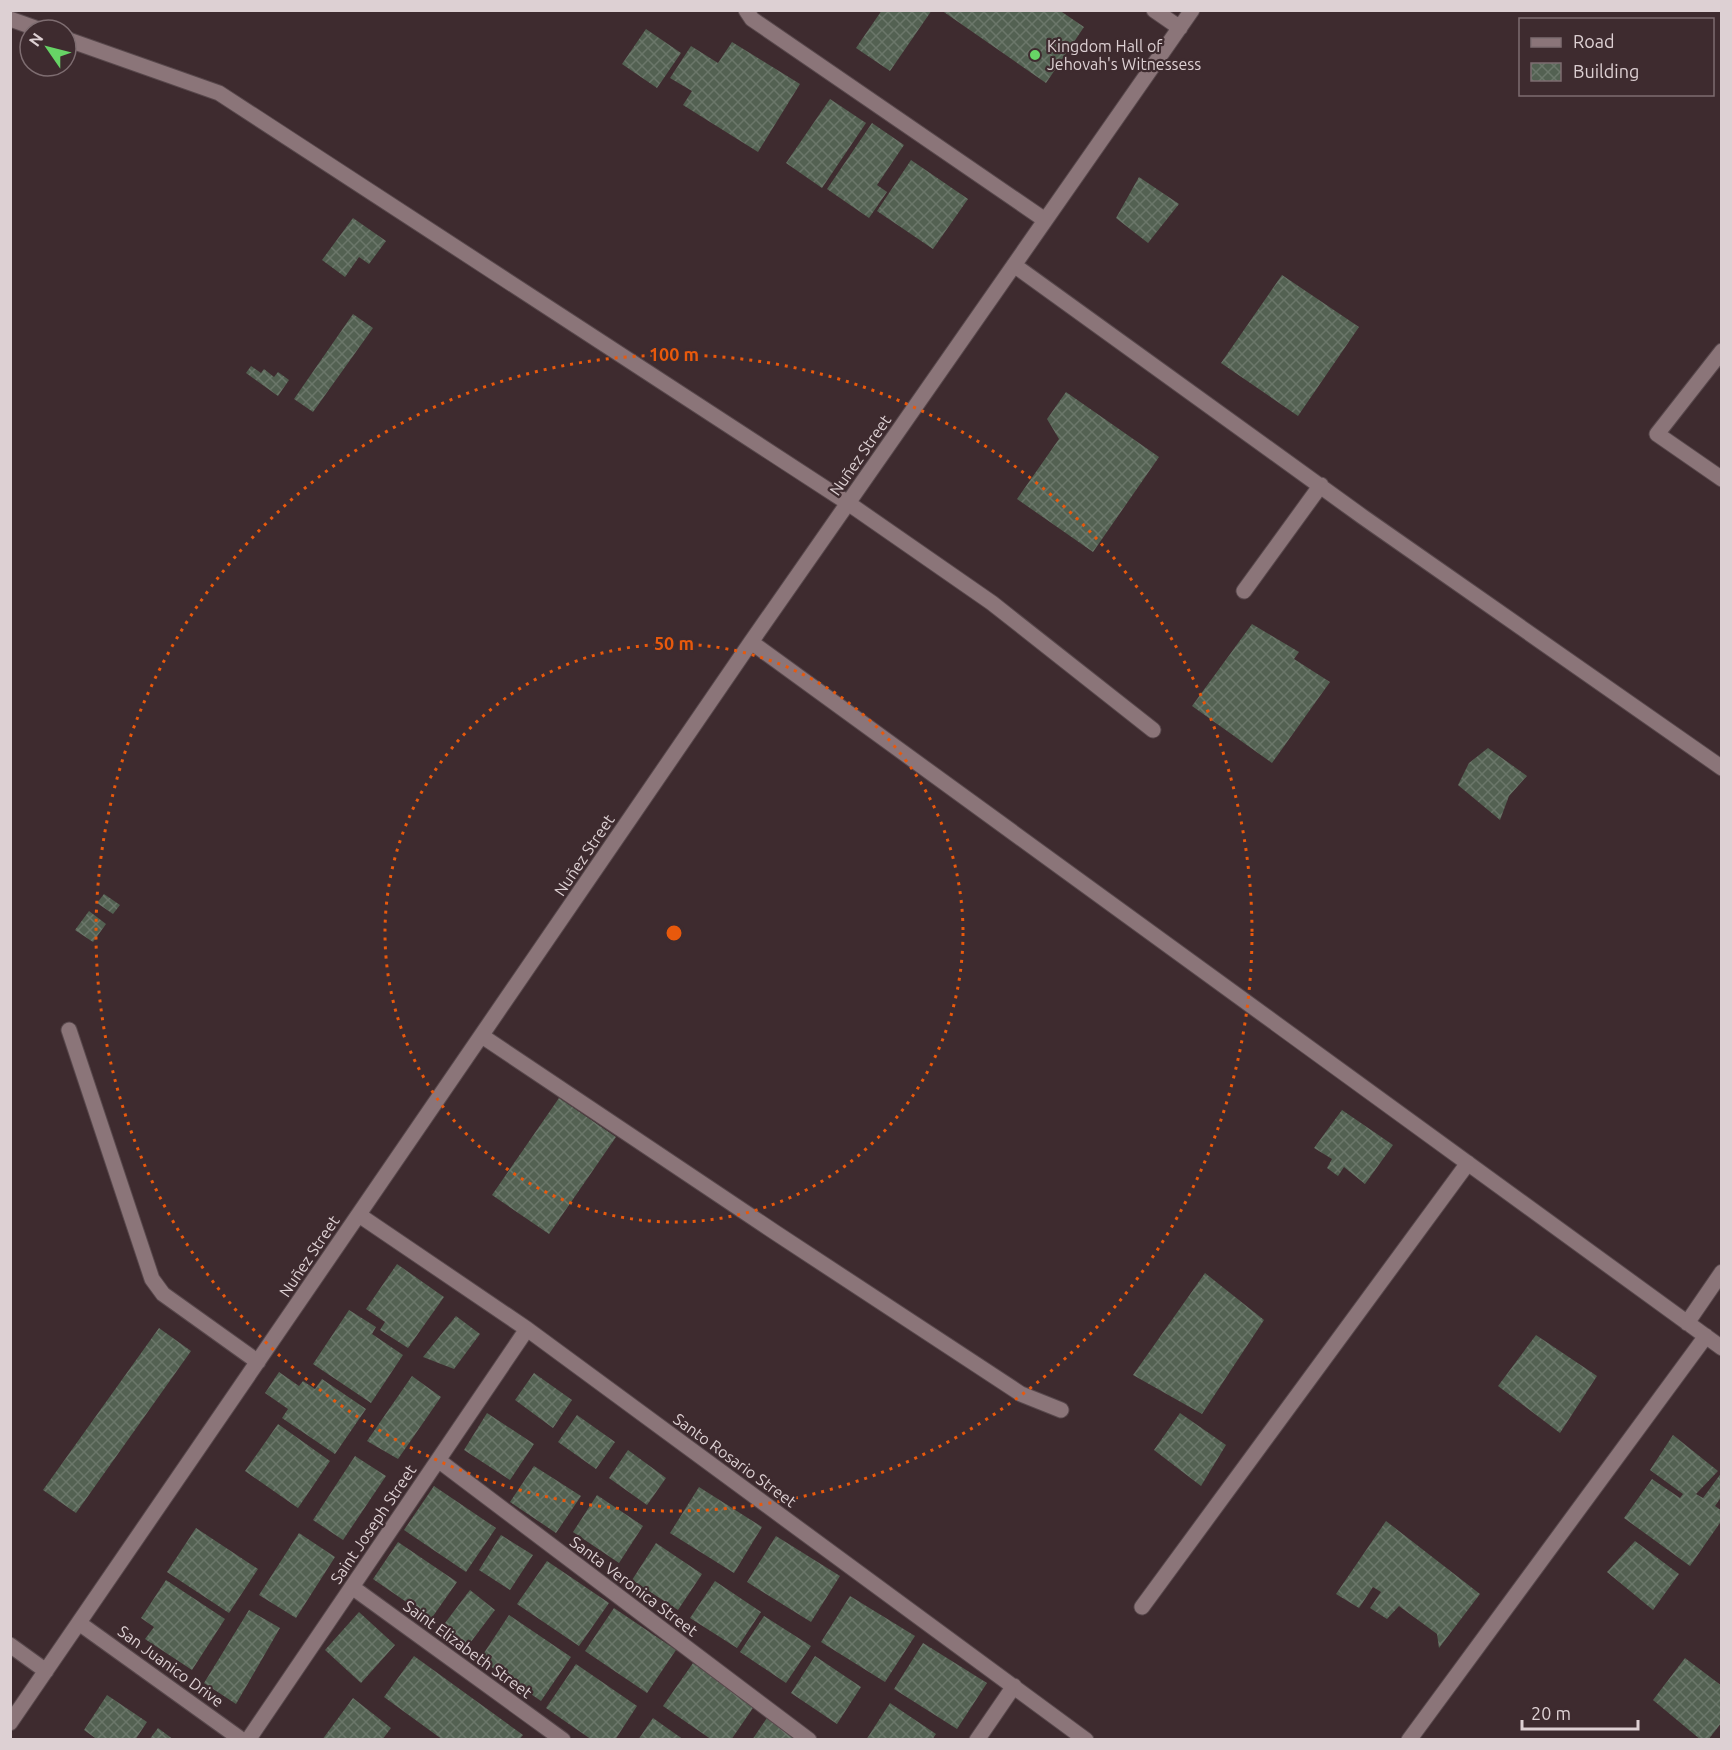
<svg xmlns="http://www.w3.org/2000/svg" width="1732" height="1750" viewBox="0 0 1732 1750" font-family="Ubuntu,sans-serif">
<style>
.building{fill:url(#building-cross-hatch)}
.lines{fill:none;stroke-linecap:round;stroke-linejoin:round}
.minor-casing{stroke:#58484c;stroke-width:17}
.minor{stroke:#8b7579;stroke-width:15}
.ring{fill:none;stroke:#e8590c;stroke-width:3;stroke-dasharray:3 6}
.poi-dot{fill:#67d466;stroke:#3e2b2f;stroke-width:2}
.labels{text-anchor:middle;stroke-width:4.5;stroke-linejoin:round;paint-order:stroke}
.poi-label{font-size:16px;fill:#ddd0d3;stroke:#3e2b2f;text-anchor:start}
.street-label{font-size:16px;fill:#ddd0d3;stroke:#3e2b2f}
.centre{fill:#e8590c;stroke:#3e2b2f;stroke-width:3}
.ring-label{font-size:18px;text-anchor:middle;font-weight:bold;fill:#e8590c;stroke:#3e2b2f;stroke-width:4.5;stroke-linejoin:round;paint-order:stroke}
</style>
<defs>
<pattern id="building-cross-hatch" width="8" height="8" patternUnits="userSpaceOnUse" patternTransform="scale(1.5)"><rect width="8" height="8" fill="#536152"/><path d="M0 0l8 8M0 8l8-8" fill="none" stroke="#6b776a"/></pattern>
</defs>
<rect width="100%" height="100%" fill="#3e2b2f"/>
<path class="building" d="M882 10H932L890 71 856 48Z
M941 10H1059L1084 27 1046 83Z
M646 29 681 53 657 88 622 64Z
M732 42 800 84 758 152 683 105 692 91 670 78 691 46 718 63Z
M830 99 866 123 822 188 786 163Z
M872 123 904 145 877 185 887 192 869 218 827 189Z
M911 160 968 199 933 249 877 211Z
M1139 177 1179 204 1148 243 1116 218Z
M353 218 386 241 369 264 359 257 345 277 322 260Z
M1282 275 1359 327 1298 416 1221 363Z
M353 314 373 328 313 412 294 399Z
M251 366 261 373 264 369 274 377 278 372 289 380 278 396 246 373Z
M1066 392 1159 457 1093 552 1017 499 1059 439 1047 419Z
M1252 624 1299 652 1294 659 1330 682 1272 763 1192 706Z
M1488 748 1527 776 1509 796 1500 820 1458 785 1469 763Z
M104 894 120 905 113 914 97 903Z
M89 911 106 924 93 942 75 930Z
M559 1098 616 1137 549 1234 492 1195Z
M1342 1110 1393 1145 1365 1184 1344 1167 1338 1176 1327 1168 1332 1159 1314 1148Z
M397 1264 444 1297 408 1348 380 1330 385 1322 366 1309Z
M1205 1273 1264 1320 1202 1414 1133 1375Z
M349 1310 376 1327 372 1334 403 1355 371 1403 313 1364Z
M456 1316 480 1334 454 1369 423 1357Z
M159 1328 191 1351 76 1513 43 1490Z
M1536 1335 1597 1376 1560 1433 1498 1386Z
M279 1372 299 1386 303 1381 315 1389 322 1379 366 1409 335 1454 282 1418 288 1409 265 1393Z
M534 1373 572 1400 553 1428 515 1400Z
M412 1376 441 1397 398 1459 367 1441Z
M487 1413 534 1444 510 1480 464 1450Z
M1180 1413 1226 1445 1201 1486 1154 1450Z
M577 1415 615 1442 596 1469 558 1442Z
M278 1424 330 1461 298 1508 245 1471Z
M1673 1435 1718 1471 1696 1494 1703 1498 1722 1472V1496L1715 1506 1722 1511V1520L1690 1566 1624 1518 1652 1479 1680 1498 1683 1494 1650 1470Z
M628 1450 666 1478 647 1505 609 1478Z
M355 1456 386 1476 343 1540 313 1520Z
M534 1466 581 1496 556 1533 510 1502Z
M434 1486 496 1528 466 1572 404 1530Z
M699 1487 762 1527 734 1573 670 1533Z
M597 1495 643 1526 619 1563 573 1532Z
M1386 1521 1480 1594 1439 1648 1437 1634 1399 1606 1387 1619 1370 1608 1381 1592 1373 1587 1359 1608 1336 1594Z
M196 1528 258 1569 229 1613 167 1572Z
M299 1533 335 1557 296 1618 259 1595Z
M501 1535 533 1555 510 1590 479 1570Z
M776 1536 840 1576 811 1622 747 1582Z
M1635 1541 1679 1574 1653 1610 1607 1572Z
M398 1542 457 1582 431 1619 373 1579Z
M656 1543 702 1574 678 1610 632 1580Z
M547 1561 609 1603 579 1646 517 1604Z
M166 1580 225 1619 192 1670 145 1639 154 1627 141 1618Z
M715 1581 761 1612 737 1648 690 1618Z
M470 1590 495 1610 467 1647 442 1627Z
M850 1596 915 1636 885 1682 821 1642Z
M614 1608 676 1650 647 1693 585 1651Z
M249 1610 280 1628 236 1704 204 1683Z
M359 1612 395 1645 361 1683 325 1650Z
M509 1615 571 1657 541 1701 480 1659Z
M764 1616 811 1646 786 1683 740 1652Z
M923 1643 987 1683 957 1729 894 1689Z
M414 1656 523 1735 519 1740H443L384 1697Z
M815 1656 861 1687 837 1724 791 1693Z
M1685 1658 1722 1686V1722L1708 1740H1701L1653 1700Z
M693 1663 755 1705 731 1740H712L663 1706Z
M576 1664 637 1706 615 1740H592L546 1708Z
M107 1695 147 1722 135 1740H98L84 1730Z
M353 1698 391 1728 382 1740H322Z
M890 1703 936 1734 932 1740H866Z
M769 1715 804 1740H752Z
M653 1718 684 1740H638Z
M158 1728 174 1740H149Z"/>
<g class="lines">
<g class="minor-casing">
<path id="minor" d="M746 10 752 19 1045 220
M1154 10 1180 28
M10 19 41 30
M66 39 219 93 848 503 992 603 1153 730
M1014 265 1363 517 1722 768
M1722 351 1657 434 1722 479
M1244 591 1321 485
M751 642 1722 1348
M69 1030 152 1279 163 1294 258 1362
M482 1036 776 1233 1021 1394 1061 1410
M359 1215 527 1329 1086 1740
M1687 1323 1722 1272
M438 1460 809 1740
M352 1587 563 1740
M1142 1607 1468 1163
M79 1623 242 1740
M10 1645 46 1671
M10 1723 751 642 1192 10
M248 1740 527 1329
M977 1740 1014 1686
M1409 1740 1706 1336"/>
</g>
<use href="#minor" class="minor"/>
</g>
<g class="ring">
<circle cx="674" cy="933" r="289"/>
<circle cx="674" cy="933" r="578"/>
</g>
<circle class="poi-dot" cx="1035" cy="55" r="6"/>
<g class="labels">
<g class="poi-label">
<text x="1047" y="52">Kingdom Hall of<tspan x="1047" dy="18">Jehovah's Witnessess</tspan></text>
</g>
<g class="street-label">
<text transform="translate(860 455) rotate(-55)" y="6">Nuñez Street</text>
<text transform="translate(584 855) rotate(-56)" y="6">Nuñez Street</text>
<text transform="translate(309 1256) rotate(-56)" y="6">Nuñez Street</text>
<text transform="translate(735 1460) rotate(36)" y="6">Santo Rosario Street</text>
<text transform="translate(373 1524) rotate(-56)" y="6">Saint Joseph Street</text>
<text transform="translate(634 1586) rotate(37)" y="6">Santa Veronica Street</text>
<text transform="translate(468 1649) rotate(36)" y="6">Saint Elizabeth Street</text>
<text transform="translate(171 1666) rotate(36)" y="6">San Juanico Drive</text>
</g>
</g>
<circle cx="674" cy="933" r="9" class="centre"/>
<g class="ring-label">
<text x="674" y="361">100 m</text>
<text x="674" y="650">50 m</text>
</g>
<rect width="1732" height="1750" fill="none" stroke="#ddd0d3" stroke-width="24"/>
<rect x="1519" y="18" width="195" height="78" fill="#3e2b2f" stroke="#7e6d71" stroke-width="1.5"/>
<rect x="1531" y="38" width="30" height="9" fill="#8b7579" stroke="#7e6d71" stroke-width="1.5"/>
<text x="1573" y="48" font-size="18" fill="#ddd0d3">Road</text>
<rect x="1531" y="63" width="30" height="18" fill="url(#building-cross-hatch)" stroke="#7e6d71" stroke-width="1.5"/>
<text x="1573" y="78" font-size="18" fill="#ddd0d3">Building</text>
<g transform="translate(48 48) rotate(305)"><circle r="28" fill="#3e2b2f" stroke="#7e6d71" stroke-width="1.5"/>
<path d="M0-4.5L10 22L0 15L-10 22Z" fill="#67d466"/>
<text y="-9" font-size="16" font-weight="bold" text-anchor="middle" fill="#ddd0d3">N</text>
</g>
<path d="M1522 1720v9h116v-9" fill="none" stroke="#ddd0d3" stroke-width="3"/>
<text x="1531" y="1720" font-size="18" fill="#ddd0d3" stroke="#3e2b2f" stroke-width="4.5" paint-order="stroke">20 m</text>
</svg>
